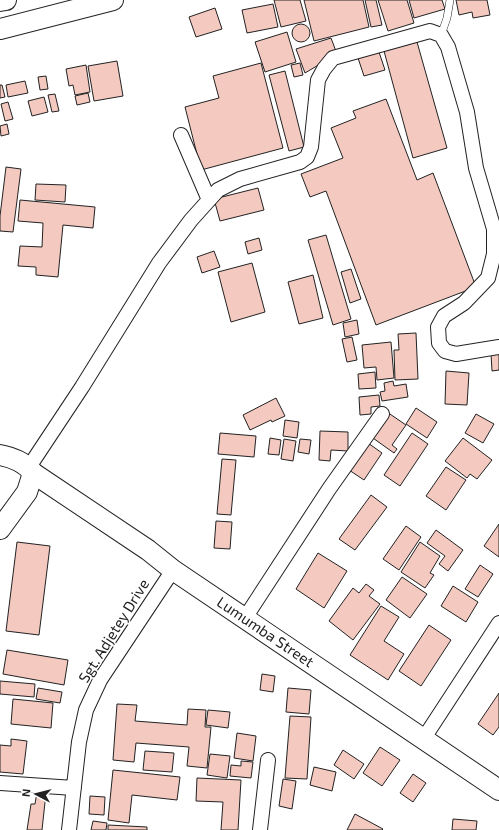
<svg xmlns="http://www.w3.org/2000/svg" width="499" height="830" viewBox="0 0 499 830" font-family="'Exo 2',sans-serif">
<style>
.building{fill:#f3c9c0;stroke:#222}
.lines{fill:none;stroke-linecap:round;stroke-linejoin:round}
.lane-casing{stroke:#222;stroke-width:8}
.street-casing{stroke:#222;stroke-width:16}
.secondary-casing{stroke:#222;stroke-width:22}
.lane{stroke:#fff;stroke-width:7}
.street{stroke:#fff;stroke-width:14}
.secondary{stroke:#fff;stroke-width:20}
.labels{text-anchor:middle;stroke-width:3;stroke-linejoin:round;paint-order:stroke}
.street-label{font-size:15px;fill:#222;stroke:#fff}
</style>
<rect width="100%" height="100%" fill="#fff"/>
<path class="building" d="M274 0H300L306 21 281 27Z
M304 0H363L369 27 314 41Z
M365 0H376L382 25 371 27Z
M378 0H407L414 23 388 31Z
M409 0H442L445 9 414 18Z
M456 0H487L490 15 473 18 472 12 459 15Z
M273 4 278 27 247 33 242 10Z
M215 8 222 29 196 37 189 17Z
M292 33a9 9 0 1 1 18 0a9 9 0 1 1-18 0Z
M287 32 296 62 265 72 255 42Z
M331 38 337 54 305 73 296 49Z
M417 42 447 148 413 158 384 51Z
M379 52 385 70 364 76 358 58Z
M117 61 123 96 94 101 88 66Z
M261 63 283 148 201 170 185 107 219 98 213 76Z
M300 63 303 75 294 77 291 65Z
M86 65 90 92 75 95 73 85 69 86 66 69Z
M285 71 304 147 289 151 269 75Z
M46 76 48 89 40 90 38 77Z
M25 81 28 93 8 97 6 85Z
M0 85H2L5 97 0 98Z
M88 93 90 102 77 105 75 96Z
M55 94 59 111 52 112 48 95Z
M44 97 48 112 32 116 28 101Z
M386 99 417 180 433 173 476 287 376 325 326 191 310 197 301 174 343 158 331 128 356 118 353 111Z
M8 102 13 119 5 121 1 104Z
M7 124 9 134 1 136 0 126Z
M6 167 21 169 13 232 0 231V216Z
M36 184 66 185 65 202 35 200Z
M258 188 264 210 220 221 214 199Z
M20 200 95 207 93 228 63 225 58 277 36 275V267L18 266 20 246 42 247 43 223 18 221Z
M326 235 351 319 333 325 308 240Z
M259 238 262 250 248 254 245 242Z
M214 251 220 267 202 273 197 257Z
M252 263 265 312 231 322 218 272Z
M351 269 361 299 350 303 341 272Z
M313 275 323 318 299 324 288 282Z
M357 320 359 334 345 337 343 323Z
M416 333 418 379 395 380 394 350H399L398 334Z
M352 337 357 360 347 362 342 339Z
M391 342 394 378 377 380 376 367 364 368 362 345Z
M491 354H499V370L492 371Z
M446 371 469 373 467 405 445 404Z
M375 372 376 388 359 389 358 374Z
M393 381 394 386 406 384 408 397 382 401 380 392 385 391 384 383Z
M379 395 380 406 371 407V414L360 415 359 397Z
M276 398 285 416 272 422 271 420 250 430 243 415Z
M416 408 437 422 427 438 406 424Z
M387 412 406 425 392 445 397 449 394 453 370 436Z
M476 414 494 424 483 443 465 433Z
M285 420 299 422 297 438 283 436Z
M320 431 348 432V451L331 450 330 461 319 460Z
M220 433 256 436 254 457 218 454Z
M412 433 428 444 400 486 384 475Z
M270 438 281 440 279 455 268 454Z
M463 438 492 460 477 479 470 474 467 478 445 461Z
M284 439 296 441 293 461 281 459Z
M300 439 311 440 309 454 298 452Z
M368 443 382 453 364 480 349 470Z
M222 459 236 460 231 515 217 514Z
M446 467 466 480 446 510 426 496Z
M371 495 387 507 355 550 339 539Z
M216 521 232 522 230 549 214 548Z
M499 524V557L484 546Z
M406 526 421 537 399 570 383 559Z
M436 530 463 550 448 571 439 564 445 556 427 543Z
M17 542 50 546 39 635 6 631Z
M420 542 440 556 430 573 434 575 425 588 401 572Z
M318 553 347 571 324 608 296 589Z
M480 565 493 574 478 597 465 589Z
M402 577 427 594 410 618 386 600Z
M366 584 374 590 369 596 380 604 353 640 329 621 353 588 359 593Z
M453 586 478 602 466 622 441 606Z
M381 606 399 617 384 641 404 654 388 680 350 655Z
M429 625 451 640 421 686 399 671Z
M7 650 68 660 64 685 3 674Z
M262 674 275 676 273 692 260 690Z
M0 681 35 684 34 697 0 694Z
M38 688 62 692 60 703 36 699Z
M288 688 311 690 309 714 286 712Z
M499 693V727L493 735 478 724Z
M13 699 53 703 51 728 11 724Z
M117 704 137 705 135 721 187 725 188 709 206 710 205 727H211L207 768 187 766 189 747 136 743 134 762 113 760Z
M208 710 230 712 228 728 206 725Z
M290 716 311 717 307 779 285 778Z
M237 733 256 736 253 761 234 758Z
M11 739 27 741 23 774 0 772V745L11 746Z
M380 747 400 760 382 786 363 773Z
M343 750 364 764 354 779 334 765Z
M145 751 174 753 172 772 143 770Z
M210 754 230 756 227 778 207 775Z
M241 761 253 762 251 778 230 776 231 765 241 766Z
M314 767 336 772 332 791 310 785Z
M113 770 180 777 177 800 132 795 129 823 108 820Z
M413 774 426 783 413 802 400 793Z
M197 778 241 780 238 830H221L223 802 196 801Z
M283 779 296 781 292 809 279 806Z
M37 792 46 793 42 830H27L31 804H35Z
M90 796 105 797 104 815 89 814Z
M355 814 383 829 382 830H347Z
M453 819 477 821 476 830H452Z
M93 821 107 823 106 830H91Z
M108 825 147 827V830H108Z"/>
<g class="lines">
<g class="lane-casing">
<path id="lane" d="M441 35 447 18 450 0"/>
</g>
<g class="street-casing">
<path id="street" d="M181 135 209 200
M29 467 82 387 159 263 191 220 218 190 240 179 300 162 307 157 311 147 318 80 324 69 333 58 430 31 441 35 448 47 467 112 476 168 494 229V254L488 278 464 303 444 316 438 327 439 343 445 351 456 354 499 347
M245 618 329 489 382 414
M424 738 499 623
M0 783 74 788
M69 830 79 742 86 710 100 680 173 570
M260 830 268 760"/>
</g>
<g class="secondary-casing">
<g id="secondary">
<path d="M0 1 6 0"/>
<path d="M0 29 113 0"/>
<path id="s1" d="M0 455C12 457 26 463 33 473L148 550 173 570 499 790"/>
<path d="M0 529 27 492 33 473"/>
</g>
</g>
<use href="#lane" class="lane"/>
<use href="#street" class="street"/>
<use href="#secondary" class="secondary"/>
</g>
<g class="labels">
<g class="street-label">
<text transform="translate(114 631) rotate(-58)" y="5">Sgt. Adjetey Drive</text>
<text dy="5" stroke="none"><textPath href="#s1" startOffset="320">Lumumba Street</textPath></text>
</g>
</g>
<g transform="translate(36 794) rotate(277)" stroke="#ffffff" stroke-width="3" paint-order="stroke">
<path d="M0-3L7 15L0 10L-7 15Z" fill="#222222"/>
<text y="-6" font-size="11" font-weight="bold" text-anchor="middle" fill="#222222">N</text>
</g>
</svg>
